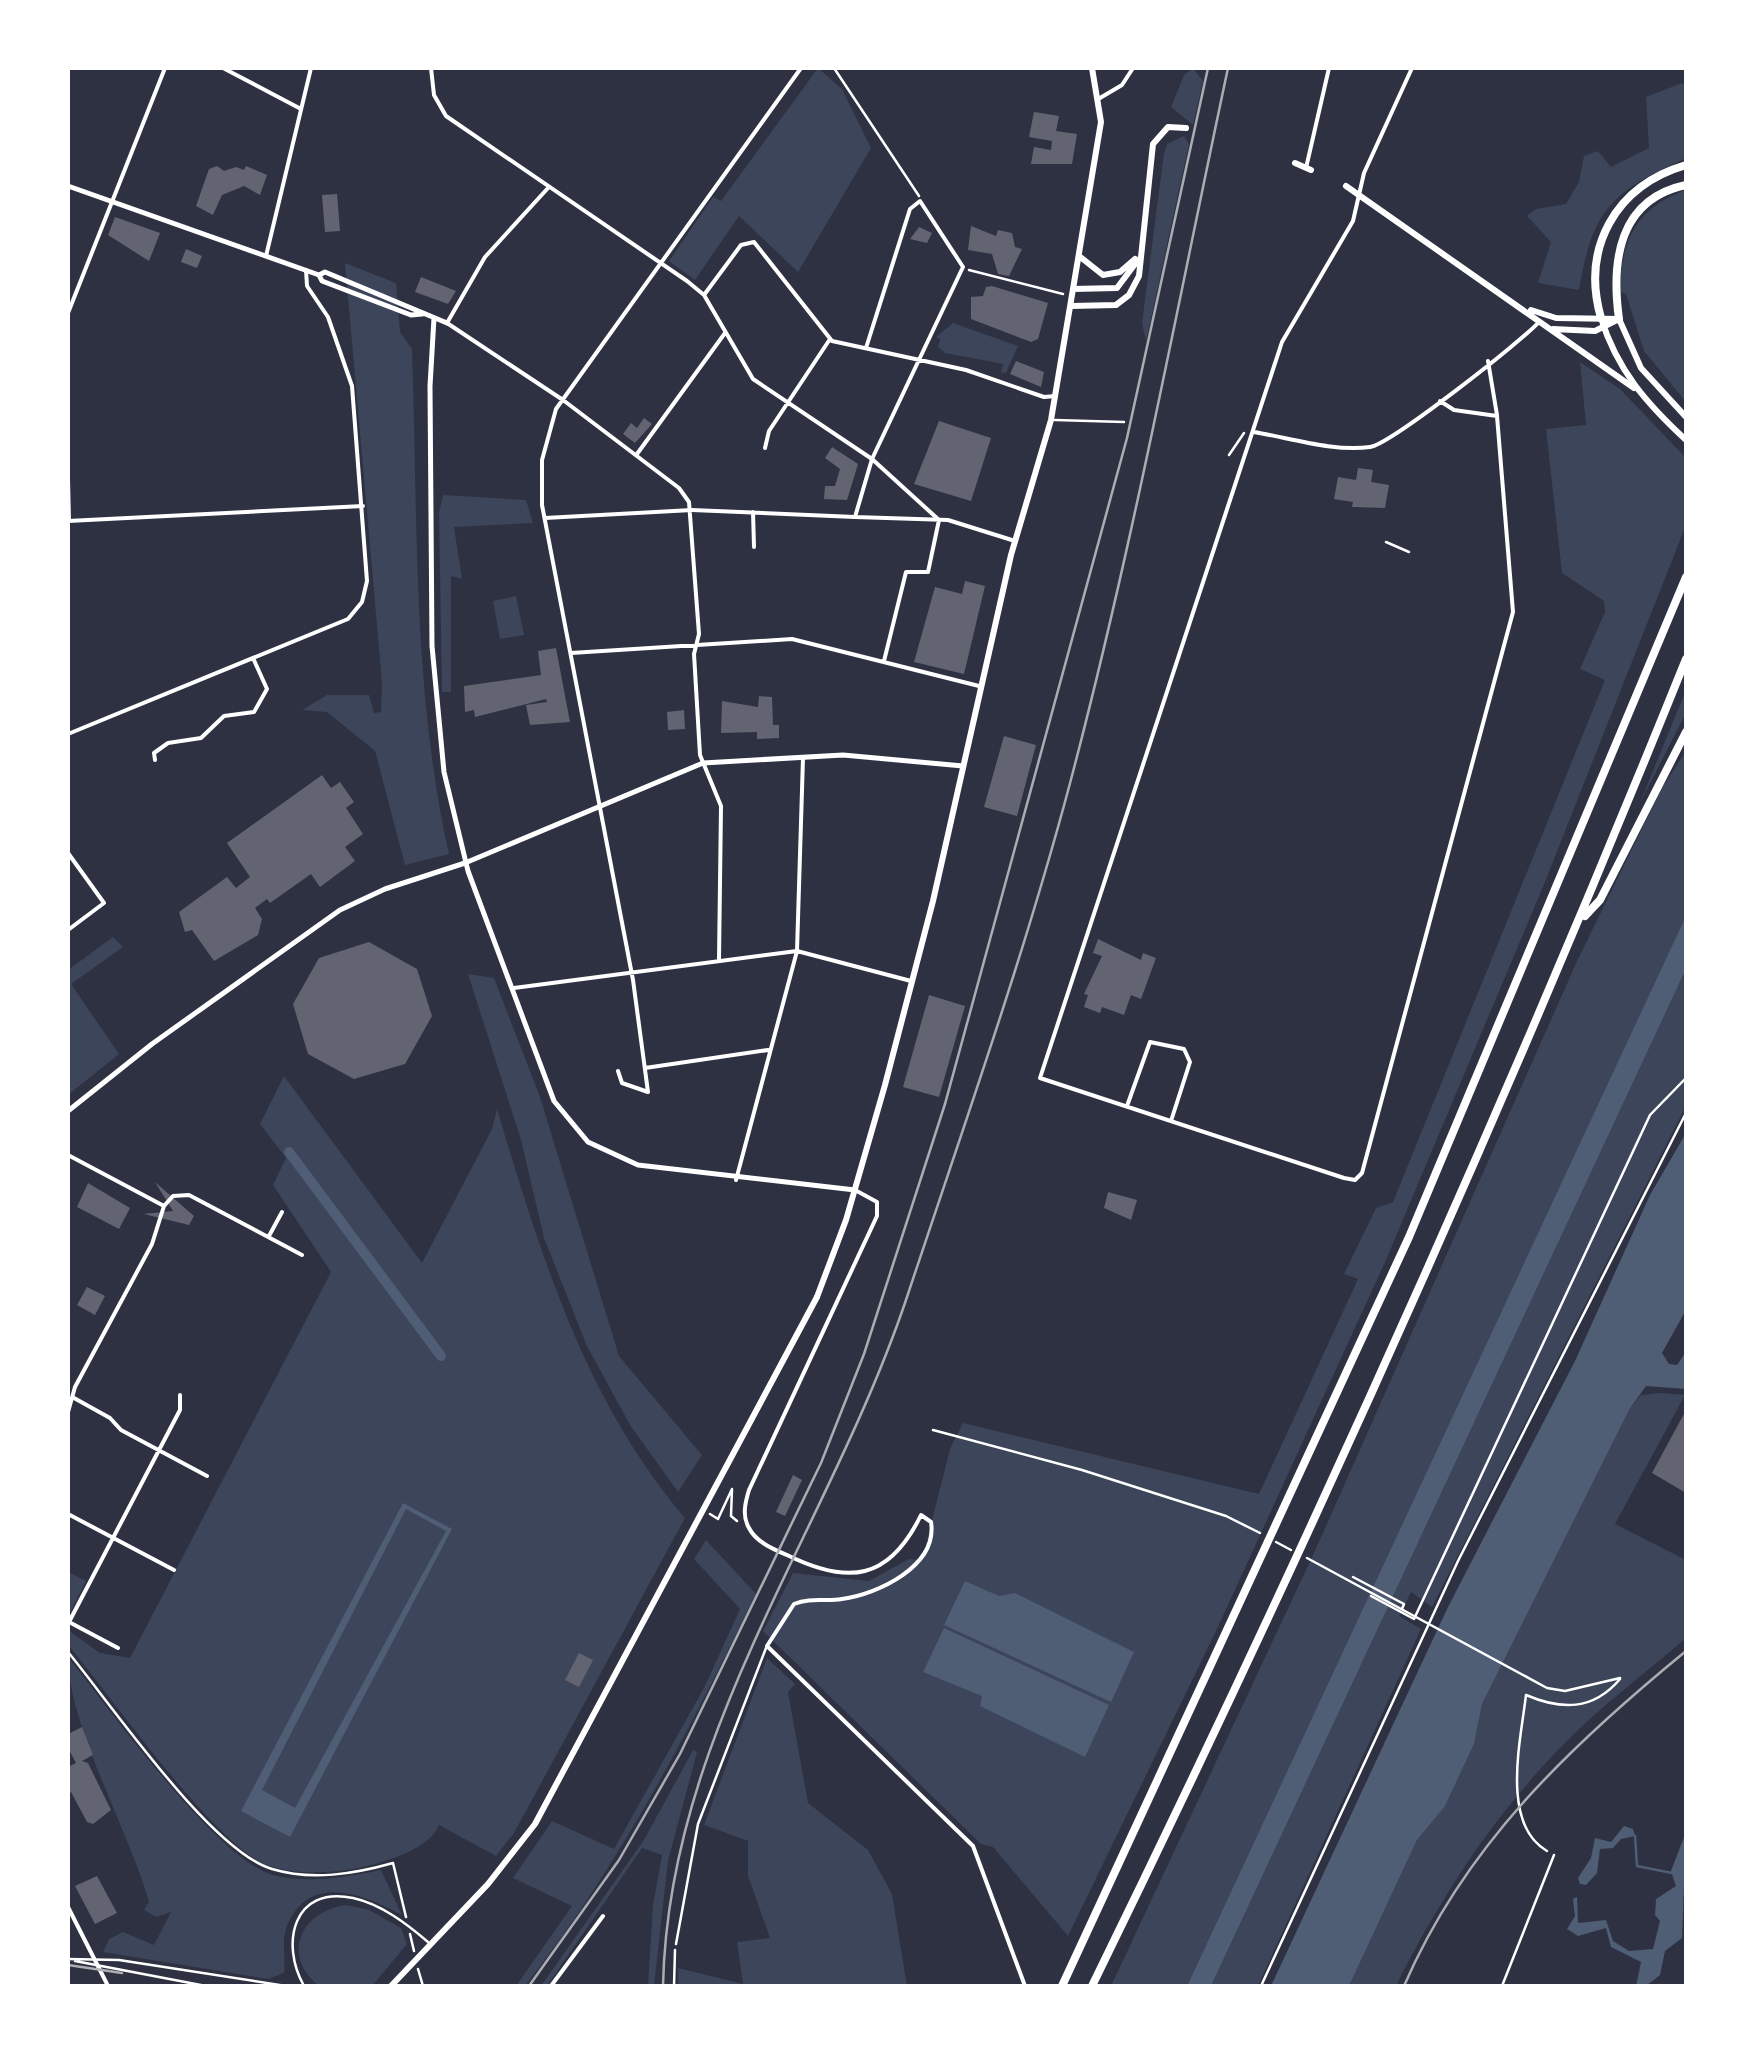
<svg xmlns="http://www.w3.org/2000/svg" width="1754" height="2054" viewBox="0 0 1754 2054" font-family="'Open Sans',sans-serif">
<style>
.green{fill:#3c4559}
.water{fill:#4f5d75;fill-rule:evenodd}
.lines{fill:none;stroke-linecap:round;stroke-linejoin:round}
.stream{stroke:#4f5d75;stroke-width:2.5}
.canal{stroke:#4f5d75;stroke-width:10}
.building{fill:#626471}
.path{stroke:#fff;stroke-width:2.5}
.service{stroke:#fff;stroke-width:2.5}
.pedestrian{stroke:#fff;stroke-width:4}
.minor{stroke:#fff;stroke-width:4}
.tertiary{stroke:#fff;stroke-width:5}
.secondary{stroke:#fff;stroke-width:6}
.primary{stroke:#fff;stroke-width:6}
.motorway{stroke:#fff;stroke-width:8}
.tram{stroke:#abadb3;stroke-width:2.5}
.rail{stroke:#abadb3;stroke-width:2.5}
</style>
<rect width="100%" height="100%" fill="#2d3142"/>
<path class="green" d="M818 68 842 89 871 148 798 272 739 216 695 280 669 261 713 197 721 201Z
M1193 68 1203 81 1193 125 1171 107 1184 75Z
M1682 83 1686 86V158C1612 192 1593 208 1579 290L1538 283 1551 242 1527 216 1536 209 1566 204 1579 182 1584 156 1598 151 1611 167 1649 148 1646 97Z
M1184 136 1189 144 1146 341 1142 323 1164 153 1167 144Z
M1686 190V402L1644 351 1626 294 1620 292C1621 240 1636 208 1686 190Z
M345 263 396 283 400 332 412 349C418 517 412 690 449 854L405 865 375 751 327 712 302 710 327 695H369L374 713 381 712 382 682Z
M953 323 1018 346 1006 373 1001 372 1003 364 945 353 938 347 940 339 936 337Z
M1580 362 1620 389 1686 458V525L1545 882 1386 1260 1217 1629 1068 1936 993 1847 981 1844 763 1631 793 1573 869 1581 909 1559 922 1560 950 1449 963 1423 1259 1494 1358 1279 1344 1274 1376 1208 1393 1202 1605 680 1580 669 1605 612 1604 601 1562 573 1546 429 1586 425Z
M443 495 526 500 533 523 454 527 462 579 451 576V692H442L439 513Z
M516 596 524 635 500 639 493 601Z
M1686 690V713L1639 805Z
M1686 751V917L1187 1986H1111L1314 1553 1578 959 1662 788Z
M113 937 123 947 71 984 119 1054 68 1095V970Z
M1686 969V1106L1432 1607 1411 1592 1399 1616 1421 1629 1258 1986H1211Z
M468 974 494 978 540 1097 619 1356 702 1455 678 1492 630 1425 587 1346 544 1238 521 1140Z
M284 1076 422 1263 492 1129 497 1109C541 1255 584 1399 685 1518L514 1833 496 1856 439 1825C430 1847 396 1858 375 1864 342 1873 302 1876 269 1866 217 1849 108 1692 68 1645V1630L100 1653 130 1658 331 1272 273 1185 286 1158 260 1124Z
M1661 1393 1685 1395 1615 1524 1686 1560V1638C1646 1673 1602 1705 1565 1743 1494 1815 1441 1896 1396 1986H1349L1417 1840 1445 1805 1474 1744 1482 1704 1629 1410 1641 1395Z
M706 1540 756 1594C689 1731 620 1865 525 1986H516L572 1906 513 1878 552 1821 614 1849 705 1686 740 1609 694 1559Z
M68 1572 86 1581 68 1617Z
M68 1657C109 1708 216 1859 273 1875 307 1884 347 1877 381 1870L402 1915C365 1895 309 1871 287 1926 281 1941 286 1957 284 1973L268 1979 103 1952 109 1939 123 1932 154 1945 171 1912 156 1917 144 1910 149 1902C129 1831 68 1724 68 1657Z
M767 1658 795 1684 788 1692 808 1803 868 1850 892 1894 907 1986H678V1968L743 1984 737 1942 770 1938 748 1876V1841L704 1825Z
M693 1750 697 1752 668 1861 654 1986H648L653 1905 662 1855 642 1848 547 1986H541L644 1840Z
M346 1905 369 1910 401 1928 407 1944 372 1986H319C280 1955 301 1911 346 1905Z"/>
<path class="water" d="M1686 916V969L1211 1986H1187Z
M1686 1133V1310L1662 1353 1669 1364 1677 1365 1686 1352V1389L1646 1386 1629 1410 1482 1704 1474 1744 1445 1806 1417 1840 1349 1986H1271L1447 1609 1575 1361 1650 1195Z
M403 1503 452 1529 290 1837 241 1811ZM406 1509 446 1531 295 1808 262 1790Z
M965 1581 999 1596 1015 1593 1134 1652 1111 1702 944 1625Z
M944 1628 1109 1705 1085 1757 980 1706 982 1696 923 1672Z
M1624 1826 1633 1829 1635 1836 1621 1839 1613 1848 1600 1849 1597 1873 1586 1885 1580 1884 1578 1878 1591 1858 1595 1838 1611 1842Z
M1686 1832 1682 1938 1665 1951 1660 1975 1646 1986H1636L1641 1962 1611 1947 1606 1928 1578 1936 1567 1929 1575 1916 1573 1899 1577 1897 1578 1923 1606 1920 1613 1941 1629 1951 1653 1949 1660 1921 1655 1915 1656 1899 1676 1886 1671 1871Z"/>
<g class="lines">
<path class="stream" d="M1635 1836 1637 1866 1672 1873"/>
<path class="canal" d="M289 1152 441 1356"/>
</g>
<path class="building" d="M1034 112 1059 116 1056 131 1077 134 1072 164H1031L1034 147 1051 150 1052 141 1029 137Z
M217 166 224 171 236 167 244 170 246 166 267 175 260 195 244 186 222 195 213 215 196 206 209 169Z
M337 194 340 231 325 232 322 195Z
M115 217 160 233 149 261 108 235Z
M971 226 996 236 998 230 1012 233 1015 247 1022 249 1009 276 998 274 992 254 968 250Z
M919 227 932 233 927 243 910 239Z
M186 249 202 256 197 268 181 262Z
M421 277 456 291 448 304 415 292Z
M992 286 1048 303 1038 339 1031 342 971 319V297L983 296 986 287Z
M1016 361 1044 372 1041 387 1010 374Z
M644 418 652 424 635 443 623 434 631 423 637 428Z
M939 421 991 438 971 501 914 484Z
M832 447 858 464 847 500 824 499 825 486H835L840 469 825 458Z
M1358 468 1373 470 1371 482 1389 485 1385 508 1352 507 1353 502 1334 499 1338 477 1356 480Z
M965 581 985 586 964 674 914 662 935 587 962 594Z
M556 648 570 722 530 725 526 705 547 702 546 699 475 717 474 710 465 712 464 686 541 675 538 651Z
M759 696 772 697 773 725H779V738L757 739V732L721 733 722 701 758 707Z
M684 710 685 729 668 730 667 712Z
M1004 736 1036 745 1017 816 984 807Z
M322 775 331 788 340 782 354 802 346 808 363 834 345 847 355 861 320 887 311 874 270 903 267 899 255 908 262 919 258 935 214 961 192 930 185 932 179 912 227 877 236 888 250 877 227 843Z
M1098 939 1141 960 1143 953 1156 958 1141 999 1131 995 1124 1015 1102 1007 1100 1013 1084 1007 1088 995 1084 994 1102 956 1093 953Z
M369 942 417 969 432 1016 405 1064 354 1079 308 1054 293 1004 319 958Z
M929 995 965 1006 939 1097 903 1087Z
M155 1182 194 1216 189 1225 144 1214 173 1211Z
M88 1183 130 1208 119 1229 77 1207Z
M1108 1192 1137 1200 1131 1220 1104 1208Z
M87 1287 105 1296 95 1315 77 1305Z
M1686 1410V1493L1652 1473Z
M793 1475 802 1480 785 1516 776 1512Z
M579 1653 593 1660 579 1687 565 1680Z
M82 1727 93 1755 82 1761 88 1763 111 1810 93 1824 87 1822 71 1792 68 1794V1767L76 1763 68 1748V1734Z
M97 1876 117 1913 95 1924 75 1886Z"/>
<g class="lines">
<path class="path" d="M834 68 919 196
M969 270 1063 294
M1229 455 1244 433
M1386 542 1409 552
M933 1430 1082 1470 1226 1516 1260 1533
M710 1514 718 1519 732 1489 731 1516 737 1521
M1276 1542 1291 1550
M1307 1558 1547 1688 1565 1691 1620 1678
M1353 1577 1404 1604 1402 1609
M1371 1596 1414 1619 1650 1115 1686 1078
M68 1652C111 1704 211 1851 272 1869 312 1881 354 1874 393 1863L406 1917
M1547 1851C1500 1824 1521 1739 1526 1695 1561 1710 1593 1711 1620 1679
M410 1934 414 1951
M418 1969 423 1986
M674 1986 675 1950
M1261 1986 1458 1561 1686 1113"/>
<path class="service" d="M1055 420 1124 422
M676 1944 698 1824 766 1648
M68 1959 119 1960 286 1986
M75 1961 206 1986
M304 1986C280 1944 293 1885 353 1898 381 1904 407 1924 428 1942
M1502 1986 1554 1855"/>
<path class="pedestrian" d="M872 459 939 520
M692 510 855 517
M753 512 754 547"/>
<path class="minor" d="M223 68 301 109
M431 68 434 95 446 116 687 281 704 295 753 379 872 459
M1412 68 1364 173 1353 221 1282 342 1040 1078 1344 1178 1355 1180 1362 1173 1513 612 1497 416 1454 410 1440 401
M1100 98 1122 85 1133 68
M1306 168 1329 68
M548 188 485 257 447 323 563 400 679 488 689 502 699 634 694 654 700 755 721 806 719 959
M266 256 311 68
M704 295 741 245 754 242 832 341 966 370 1044 397 1056 396
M68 313 165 68
M866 348 910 209 920 201 963 267 872 459 855 517 948 520 1015 541
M1488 361 1497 415
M1254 432C1290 438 1334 452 1370 447 1391 444 1523 340 1539 322
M765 448 769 431 830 339
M637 454 725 333
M68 479 69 521
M545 518 692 510
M68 521 363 506
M571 653 792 639 979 686
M884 661 906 572H928L939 520
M68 734 348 619 362 602 367 581 352 386 328 317 307 286 306 270
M155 760 154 753 168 743 201 738 224 716 254 712 267 689 253 658
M68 853 104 903 68 930
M514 988 797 951 911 981
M645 1068 768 1050
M618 1071 622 1083 648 1092 633 980 542 505V460L556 409 801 68
M1127 1106 1150 1042 1184 1049 1190 1062 1171 1121
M68 1155 164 1206 152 1244 75 1387 68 1412
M736 1180 797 951 803 758
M855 1190 877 1202V1216L749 1490C745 1503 742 1516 749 1528 756 1542 773 1549 787 1555 848 1585 889 1581 921 1515L931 1522C938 1566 878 1594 842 1599 825 1602 811 1597 794 1604L767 1646 973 1846 1025 1986
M164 1206 173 1196 189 1195 302 1255
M269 1236 282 1212
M74 1398 110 1418 121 1430 207 1476
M68 1514 174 1570
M118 1648 69 1622 180 1410V1395
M68 1907 108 1986
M551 1986 603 1916"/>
<path class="tertiary" d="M68 186 319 275 322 281 411 315 422 314
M319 275 325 272 447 323
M434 318 430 386 432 646 444 772 468 871 554 1101 588 1142 638 1165 855 1190
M68 1111 152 1044 340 910 385 889 465 863 703 763 843 755 963 766"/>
<path class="secondary" d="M1295 163 1311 170
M1346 186 1634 388
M1079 256 1103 275 1120 272 1135 259
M1073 289 1117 288 1138 260
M1071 306 1116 305 1129 295 1139 276 1153 144 1168 127 1186 128
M1531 310 1556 318 1619 319
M1601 318C1617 370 1647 404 1686 440
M1619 319 1641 368 1686 417
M1553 329 1595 331 1617 320
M817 1297 846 1220 885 1085 933 901 1011 555 1051 420 1101 122 1092 68"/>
<path class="primary" d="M391 1986 488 1884 535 1824 817 1297"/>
<path class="motorway" d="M1601 318C1581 248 1615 186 1686 165
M1619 319C1611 261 1619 199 1686 185
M1585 916 1600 900 1686 732
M1062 1986 1409 1237 1686 577
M1092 1986C1305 1551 1505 1108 1686 659"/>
<path class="tram" d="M68 1965 122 1973"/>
<path class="rail" d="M529 1986 619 1860 680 1754 821 1463 864 1354 945 1104 1127 438 1208 68
M663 1986C668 1733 829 1530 907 1297 963 1128 1023 959 1069 787 1132 550 1177 307 1228 68
M1404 1986C1465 1845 1570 1746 1686 1651"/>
</g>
<rect width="1754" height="2054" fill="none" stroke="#ffffff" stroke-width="140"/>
</svg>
